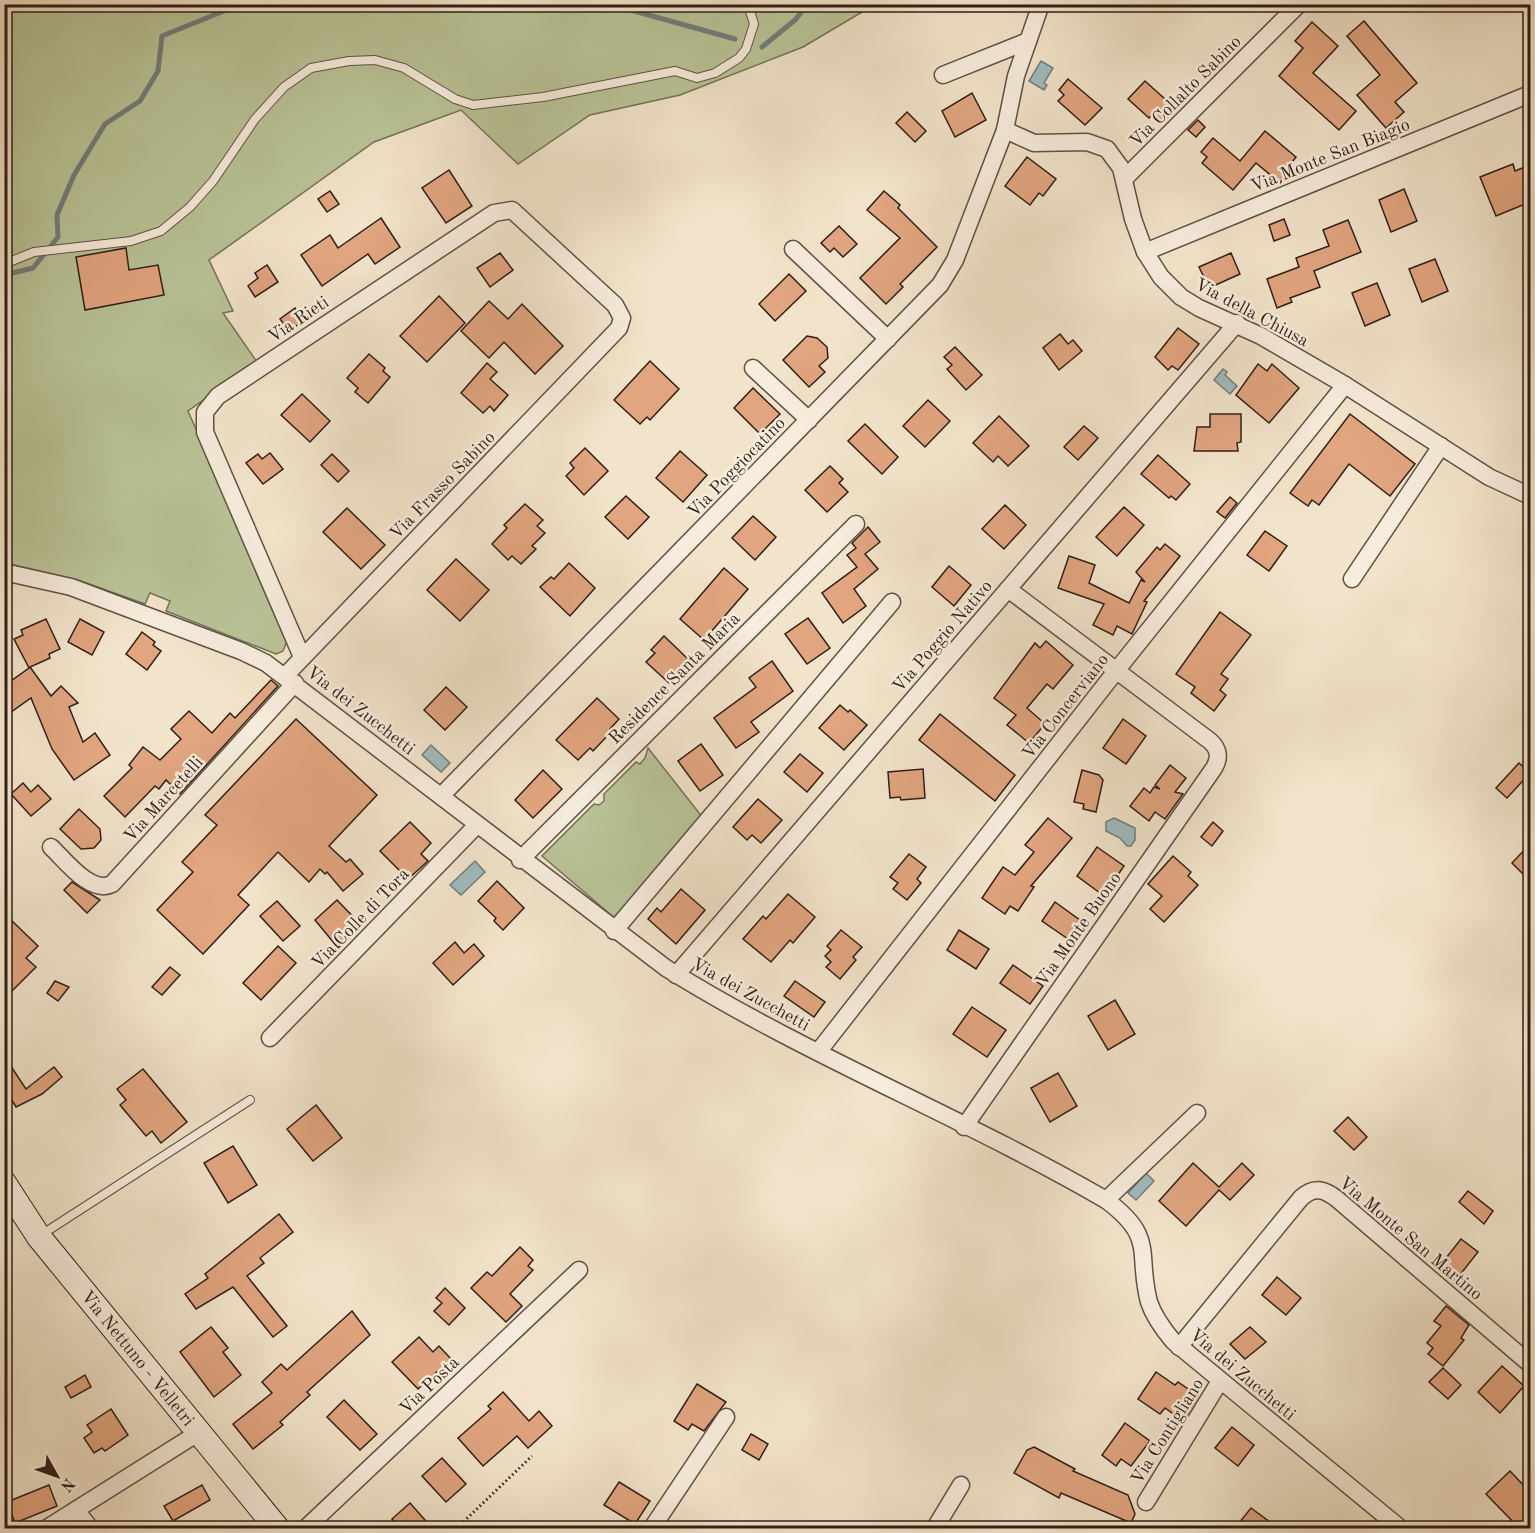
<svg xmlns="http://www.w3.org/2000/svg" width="1535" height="1533" font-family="'Old Standard TT',serif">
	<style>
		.green { fill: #b9c498; stroke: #747158; stroke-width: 1.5 }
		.water { fill: #9fbcc0; stroke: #737d7c; stroke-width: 1.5 }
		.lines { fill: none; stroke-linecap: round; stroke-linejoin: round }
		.stream { stroke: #737d7c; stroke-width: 5 }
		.building { fill: #e1a580; stroke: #301e17; stroke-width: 1.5 }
		.service-casing { stroke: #605044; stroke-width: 10 }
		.minor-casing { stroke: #605044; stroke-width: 19 }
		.secondary-casing { stroke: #301e17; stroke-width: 26 }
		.path { stroke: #301e17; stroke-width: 3; stroke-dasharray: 1.5 3; stroke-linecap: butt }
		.service { stroke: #f7eddd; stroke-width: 8 }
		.minor { stroke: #f7eddd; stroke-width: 16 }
		.secondary { stroke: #f7eddd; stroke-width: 24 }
		.labels { text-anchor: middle; stroke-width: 5; stroke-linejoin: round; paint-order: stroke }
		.street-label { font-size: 18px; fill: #301e17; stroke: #f7eddd }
	</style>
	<rect width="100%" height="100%" fill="#f2e4cb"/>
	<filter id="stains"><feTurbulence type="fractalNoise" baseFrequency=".00333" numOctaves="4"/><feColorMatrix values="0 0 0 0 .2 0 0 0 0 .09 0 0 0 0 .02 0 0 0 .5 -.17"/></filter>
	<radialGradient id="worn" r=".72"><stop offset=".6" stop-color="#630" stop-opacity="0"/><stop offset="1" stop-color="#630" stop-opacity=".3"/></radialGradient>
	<g class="green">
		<path d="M5,5H874L803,47L680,95L590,115L518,164L461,110L374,142L209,260L233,311L223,313L257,362L188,411L288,639L283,651L276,654L166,611L170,601L150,593L145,604L78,580L5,563Z"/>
		<path d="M648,748L703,818L617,920L542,856L594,804L599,805L604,801V794L636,762L640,764L645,758Z"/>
	</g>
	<g class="water">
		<path d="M1041,61L1053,68L1044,83L1047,85L1044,90L1029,81Z"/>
		<path d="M1223,369L1227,372L1225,375L1237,386L1230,394L1214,380Z"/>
		<path d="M431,745L450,763L441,772L422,755Z"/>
		<path d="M1114,818L1135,828V840L1131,846H1127L1120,838L1106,831V822Z"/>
		<path d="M475,861L485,872L461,895L450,885Z"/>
		<path d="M1146,1173L1154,1181L1136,1200L1128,1193Z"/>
	</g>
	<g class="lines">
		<g class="stream">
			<path d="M609,4L735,39"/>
			<path d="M762,47L795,20L808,4"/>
			<path d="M4,275L33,268L58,237L57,215L74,175L105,124L140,101L158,71L162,36L241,4"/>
		</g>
	</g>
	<g class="building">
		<path d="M1364,21L1417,83L1395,102L1404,112L1386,128L1357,95L1380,75L1347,36Z"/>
		<path d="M1312,22L1338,46L1313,73L1356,111L1339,130L1279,76L1303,48L1295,41Z"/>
		<path d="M1068,79L1102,108L1085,125L1058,101L1064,95L1059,90Z"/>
		<path d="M1145,81L1175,108L1161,124L1151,116L1149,118L1128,99Z"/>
		<path d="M972,93L986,120L955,137L942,111Z"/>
		<path d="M907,112L926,131L915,142L896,123Z"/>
		<path d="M1198,120L1205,127L1196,137L1188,130Z"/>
		<path d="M1265,131L1296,157L1289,166L1292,168L1280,183L1256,163L1233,190L1202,163L1207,157L1201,152L1213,138L1240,161Z"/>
		<path d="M1027,157L1056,179L1043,196L1039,193L1030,205L1005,186Z"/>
		<path d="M1513,164L1515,171L1530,165V202L1496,216L1480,177Z"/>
		<path d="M449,170L472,206L446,223L422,188Z"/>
		<path d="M1404,189L1417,221L1391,232L1379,200Z"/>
		<path d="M330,191L339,204L327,212L318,199Z"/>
		<path d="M884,191L900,205L898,208L937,247L900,284L903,287L886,304L860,278L900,238L867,210Z"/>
		<path d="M381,218L400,247L375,264L368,254L322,286L301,255L330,235L338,248Z"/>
		<path d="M1284,219L1290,235L1274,241L1269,225Z"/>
		<path d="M1348,220L1361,252L1314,271L1320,287L1290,298L1292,302L1277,308L1267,279L1299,267L1296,258L1329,246L1323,230Z"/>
		<path d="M839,226L857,244L843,257L834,248L830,252L821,243Z"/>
		<path d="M126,248L129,270L158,265L164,295L85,310L76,257Z"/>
		<path d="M500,253L513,270L490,287L477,268Z"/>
		<path d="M1231,253L1240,274L1209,288L1199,267Z"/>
		<path d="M1435,259L1448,291L1422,302L1409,269Z"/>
		<path d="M267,265L278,282L255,297L248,286L258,278L255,273Z"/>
		<path d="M789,274L806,291L775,321L759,304Z"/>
		<path d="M1377,283L1390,315L1365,326L1352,293Z"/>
		<path d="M439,296L465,323L427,362L400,336Z"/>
		<path d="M489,301L508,319L522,304L563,346L535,374L504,342L489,358L461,331Z"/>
		<path d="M295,308L303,321L289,331L280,319Z"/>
		<path d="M1178,328L1199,344L1178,370L1172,366L1168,370L1155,357Z"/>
		<path d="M1060,334L1068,344L1073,340L1082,351L1059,370L1043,348Z"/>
		<path d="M807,336L817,338L827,347L828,358L819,366L825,372L809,387L783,360Z"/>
		<path d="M955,347L982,375L966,390L947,369L952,365L944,357Z"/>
		<path d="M369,354L385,368L383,371L390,377L368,403L355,392L358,388L347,378Z"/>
		<path d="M650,361L679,389L650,420L647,417L640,424L614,400Z"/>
		<path d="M487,363L497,372L490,379L508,395L494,411L490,406L483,413L461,393Z"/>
		<path d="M1258,364L1267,371L1272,364L1299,388L1269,423L1236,395Z"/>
		<path d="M753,388L780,414L760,434L734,408Z"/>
		<path d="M302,394L330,421L310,442L281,415Z"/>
		<path d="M928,400L950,421L925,447L903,426Z"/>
		<path d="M1210,414H1241V442L1237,443L1238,451H1194L1197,427H1210Z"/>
		<path d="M1350,414L1415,464L1390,496L1349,464L1319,505L1312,500L1308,506L1290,493Z"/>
		<path d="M999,416L1029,446L1008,466L998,456L993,462L973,443Z"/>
		<path d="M865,424L898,457L882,474L848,441Z"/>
		<path d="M1084,426L1098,438L1078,460L1064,447Z"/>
		<path d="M585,448L608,471L584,495L566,476L574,468L570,463Z"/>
		<path d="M680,451L707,475L683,502L656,478Z"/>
		<path d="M270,453L283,469L263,484L246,463L258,454L262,459Z"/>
		<path d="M332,454L349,471L338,482L321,465Z"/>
		<path d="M1158,455L1190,484L1176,500L1171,496L1169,498L1141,474Z"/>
		<path d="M830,466L843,479L839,483L848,492L827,512L805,490Z"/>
		<path d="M626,496L649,517L628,539L605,517Z"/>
		<path d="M1230,497L1237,503L1225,518L1217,512Z"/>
		<path d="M525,504L543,520L537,526L545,533L532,546L536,549L521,564L512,556L508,560L492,544L507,528L504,525Z"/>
		<path d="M1005,505L1026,525L1004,549L982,529Z"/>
		<path d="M1124,507L1144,525L1117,556L1096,537Z"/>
		<path d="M347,508L385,545L361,569L323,532Z"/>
		<path d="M753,516L776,537L755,560L732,538Z"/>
		<path d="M868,527L880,542L865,554L878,569L854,589L866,606L843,623L822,593L857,567L847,555L856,548L852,543Z"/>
		<path d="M1265,531L1287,546L1269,571L1247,555Z"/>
		<path d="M1165,544L1180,556L1144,601L1147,602L1132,634L1117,626L1113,635L1093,625L1104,604L1058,588L1069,556L1095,565L1089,583L1129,603L1141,580L1145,582L1136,572L1157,547L1160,550Z"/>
		<path d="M456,559L489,590L460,621L427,590Z"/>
		<path d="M569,563L595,588L570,616L540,587L551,577L554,579Z"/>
		<path d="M949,566L971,585L954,606L932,587Z"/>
		<path d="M724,568L748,589L704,640L680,619Z"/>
		<path d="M1220,612L1251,635L1221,674L1228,679L1220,690L1226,695L1214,711L1191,693L1195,687L1176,674Z"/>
		<path d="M808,618L830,648L807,664L785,634Z"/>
		<path d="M46,619L60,649L49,654L50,658L30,667L51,696L61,686L78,703L69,707L83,742L95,733L110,755L74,780L52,749L31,698L4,717V686L29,668L14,639L23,635L21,630Z"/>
		<path d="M80,619L104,632L92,655L68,642Z"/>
		<path d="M142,632L155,642L153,645L161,651L147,670L126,654Z"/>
		<path d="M664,636L690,661L669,683L646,662L655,653L651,650Z"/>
		<path d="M1046,641L1073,665L1053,689L1047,684L1027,708L1045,724L1029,743L1007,725L1016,715L994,698L1035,643L1040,648Z"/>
		<path d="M772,661L793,691L751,722L759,732L736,748L714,718L756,687L749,678Z"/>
		<path d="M271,680L278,686L180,794L166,780L159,789L155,786L125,817L104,796L132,768L129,765L143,747L160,760L181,739L171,729L189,711L212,733L230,713L235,718Z"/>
		<path d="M446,687L467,707L445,730L424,710Z"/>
		<path d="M597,698L619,719L610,729L612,731L593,751L590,748L578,760L556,740Z"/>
		<path d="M840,705L848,712L850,710L867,725L844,750L819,728Z"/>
		<path d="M940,714L1015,775L995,801L919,740Z"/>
		<path d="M296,719L377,795L329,846L346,862L350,859L363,874L343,891L327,872L325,874L320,869L309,882L278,852L238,895L249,905L203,954L157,910L193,872L182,862L217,825L205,815Z"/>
		<path d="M1123,719L1146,736L1126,764L1103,748Z"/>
		<path d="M701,744L723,775L700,791L678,761Z"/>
		<path d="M800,754L823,773L807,792L784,772Z"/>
		<path d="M1519,763L1530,773L1507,798L1496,788Z"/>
		<path d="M1170,765L1186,778L1175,792L1183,794L1165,819L1155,812L1149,821L1130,806L1144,788L1150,793L1154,787L1160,789L1155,785Z"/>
		<path d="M923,769L925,798L901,800L900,797L890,798L888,772Z"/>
		<path d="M543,770L562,789L533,818L515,800Z"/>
		<path d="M1082,770L1099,775L1103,780L1096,812L1083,809L1084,804L1074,802Z"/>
		<path d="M23,783L31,792L38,785L51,799L31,816L11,794Z"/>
		<path d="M758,799L782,820L761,843L752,835L747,840L733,827Z"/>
		<path d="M79,809L100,829L101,840L94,848L81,849L60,829Z"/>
		<path d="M1048,818L1072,838L1031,886L1034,887L1018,911L1010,906L1005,914L982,898L1003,867L1015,875L1034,852L1025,845Z"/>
		<path d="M410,822L431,843L421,854L428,861L408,879L380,851Z"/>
		<path d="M1213,822L1223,831L1212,846L1201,837Z"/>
		<path d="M1530,844V881L1512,863Z"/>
		<path d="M1097,847L1124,866L1107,891L1100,893L1077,876Z"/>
		<path d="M909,854L926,867L917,879L921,883L907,900L893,889L898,883L890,877Z"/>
		<path d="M1173,856L1191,872L1188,876L1198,885L1164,922L1150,909L1162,896L1148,884Z"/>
		<path d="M497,881L524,908L503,930L494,921L496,918L478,901Z"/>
		<path d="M72,882L100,900L87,913L64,890Z"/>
		<path d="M681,889L705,910L676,944L648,919L657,908L661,912Z"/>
		<path d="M788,894L815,917L793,943L790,940L771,962L743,939L763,916L766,919Z"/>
		<path d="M337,900L362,926L338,948L315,920Z"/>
		<path d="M277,901L300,926L283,941L260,916Z"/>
		<path d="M1055,902L1084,923L1071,941L1042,921Z"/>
		<path d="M11,920L38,946L26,958L36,967L12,991L4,983V926Z"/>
		<path d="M841,930L862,947L853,957L856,960L840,979L826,967L831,962L825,956L831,950L827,946Z"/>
		<path d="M959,930L989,949L976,969L947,950Z"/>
		<path d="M455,942L464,953L474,944L484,956L453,985L433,963Z"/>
		<path d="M278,946L296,963L261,1000L243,983Z"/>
		<path d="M1013,965L1043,986L1030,1004L1000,983Z"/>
		<path d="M170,967L180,975L162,995L152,987Z"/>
		<path d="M55,981L69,987L58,1001L47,993Z"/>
		<path d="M795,981L825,1002L814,1017L784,996Z"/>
		<path d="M1115,1000L1135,1034L1108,1050L1088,1016Z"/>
		<path d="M972,1007L1006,1030L987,1057L953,1034Z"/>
		<path d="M4,1056L26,1089L54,1067L62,1077L42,1094L16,1107L4,1087Z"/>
		<path d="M143,1069L187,1122L161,1143L152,1131L146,1136L120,1105L126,1100L117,1089Z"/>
		<path d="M1058,1073L1077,1106L1050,1122L1031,1088Z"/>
		<path d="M316,1105L342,1138L313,1161L287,1129Z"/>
		<path d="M1348,1117L1367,1137L1354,1150L1334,1131Z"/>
		<path d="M233,1146L257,1185L228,1203L204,1163Z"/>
		<path d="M1193,1163L1219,1187L1242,1163L1254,1175L1230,1200L1219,1190L1186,1226L1159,1201Z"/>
		<path d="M1468,1191L1493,1211L1484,1224L1459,1202Z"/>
		<path d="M279,1214L293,1232L260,1258L264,1263L247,1276L287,1326L273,1337L233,1287L196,1309L185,1294L208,1278L205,1274Z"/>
		<path d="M1461,1239L1478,1252L1455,1281L1438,1268Z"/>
		<path d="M520,1247L533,1260L528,1266L533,1270L510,1294L522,1306L506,1322L471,1288L487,1272L492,1276Z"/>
		<path d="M1277,1277L1301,1298L1286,1315L1262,1295Z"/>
		<path d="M445,1288L465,1308L449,1325L434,1311L442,1303L436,1298Z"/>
		<path d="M1446,1306L1469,1325L1461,1338L1464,1340L1443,1366L1428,1354L1433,1348L1427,1343L1441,1326L1434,1321Z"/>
		<path d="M352,1311L370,1335L307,1392L310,1395L280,1422L283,1425L253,1449L233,1424L272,1393L262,1382L281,1364L287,1370Z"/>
		<path d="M211,1327L228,1348L223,1352L241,1375L214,1397L180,1352Z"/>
		<path d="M1250,1327L1266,1342L1245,1359L1230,1344Z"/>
		<path d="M419,1337L433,1352L439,1346L451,1359L418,1389L392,1362Z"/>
		<path d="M1502,1366L1524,1386L1500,1413L1478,1392Z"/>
		<path d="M1443,1368L1461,1385L1448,1399L1429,1382Z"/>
		<path d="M1156,1372L1175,1385L1178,1382L1198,1396L1183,1421L1165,1408L1160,1414L1138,1399Z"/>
		<path d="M85,1375L91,1387L71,1398L65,1387Z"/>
		<path d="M697,1384L726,1402L704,1431L692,1424L688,1430L674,1421Z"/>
		<path d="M503,1392L529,1421L539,1411L552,1426L528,1448L517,1436L483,1466L458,1438L491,1409L488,1406Z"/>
		<path d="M344,1400L377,1434L360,1450L327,1417Z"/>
		<path d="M111,1409L128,1435L105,1451L102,1448L94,1453L84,1438L92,1432L87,1425Z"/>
		<path d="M1125,1423L1150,1441L1131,1466L1121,1459L1116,1466L1102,1455Z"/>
		<path d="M1232,1427L1254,1445L1238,1466L1215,1448Z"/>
		<path d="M751,1434L768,1444L759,1460L742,1450Z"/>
		<path d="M1034,1447L1075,1469L1073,1471L1128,1495L1135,1514L1131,1523L1061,1493L1059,1498L1014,1473L1027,1450Z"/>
		<path d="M442,1458L466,1484L446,1502L422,1476Z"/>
		<path d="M1510,1471L1530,1492V1517L1519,1528L1486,1494Z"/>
		<path d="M619,1482L650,1501L635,1524L604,1505Z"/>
		<path d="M49,1485L57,1506L15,1523L7,1502Z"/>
		<path d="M202,1485L210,1500L173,1521L164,1506Z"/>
		<path d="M410,1503L432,1528H400L392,1519Z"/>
		<path d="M1251,1508L1278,1528H1235Z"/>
	</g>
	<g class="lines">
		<defs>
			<g id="service">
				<path d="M4,264L34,252L131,241L161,231L190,207L213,181L255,119L284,87L311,68L349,61L375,60L404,68L455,99L473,105L543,97L675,71L697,78L715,73L739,58L746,49L754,24L749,8L744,4"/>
				<path d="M41,1235L250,1100"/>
			</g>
			<g id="minor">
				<path d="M1041,4L1016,76L1005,130L1034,143L1087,142L1107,149L1121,168L1133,219L1145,252L1161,277L1181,297L1199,308L1261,336L1345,385L1489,477L1530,496"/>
				<path d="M943,75L1028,41"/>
				<path d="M1124,179L1299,4"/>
				<path d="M793,249L888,339"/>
				<path d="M1145,252L1530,94"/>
				<path d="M753,368L809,420"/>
				<path d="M4,572L71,587L241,651L266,663L666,968C807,1056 963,1117 1106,1200C1157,1238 1136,1252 1149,1302C1154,1317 1163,1329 1173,1341L1400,1528"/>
				<path d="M1352,579L1441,446"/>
				<path d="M285,676L619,328L622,318L615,305L512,210L494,213L218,396L205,412V432L302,657"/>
				<path d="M441,796L940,285L955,260L1005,130"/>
				<path d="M51,847C65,860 91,895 112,884L295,683"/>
				<path d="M520,860L856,524"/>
				<path d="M614,931L892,602"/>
				<path d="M676,975L1237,323"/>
				<path d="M270,1038L477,825"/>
				<path d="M818,1052L1116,671L1345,385"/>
				<path d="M964,1127L1214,768C1220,758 1219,749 1210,741L1008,589"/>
				<path d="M1106,1200L1197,1113"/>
				<path d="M1179,1347L1301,1198C1314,1186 1324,1189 1337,1199L1530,1364"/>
				<path d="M1146,1502L1220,1381"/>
				<path d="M76,1510L90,1528"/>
				<path d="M47,1528L198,1433"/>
				<path d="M306,1528L579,1270"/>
				<path d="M652,1528L726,1417"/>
				<path d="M935,1528L961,1485"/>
			</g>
			<path id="secondary" d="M4,1183L39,1237L277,1528"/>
		</defs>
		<use href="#service" class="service-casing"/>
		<use href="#minor" class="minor-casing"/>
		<use href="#secondary" class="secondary-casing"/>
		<path class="path" d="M457,1528L532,1456"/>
		<use href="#service" class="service"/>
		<use href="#minor" class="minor"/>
		<use href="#secondary" class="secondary"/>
	</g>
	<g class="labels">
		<g class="street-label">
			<text transform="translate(1185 91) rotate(-45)" y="6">Via Collalto Sabino</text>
			<text transform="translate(1330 155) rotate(-22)" y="6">Via Monte San Biagio</text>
			<text transform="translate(1252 312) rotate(28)" y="6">Via della Chiusa</text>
			<text transform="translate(298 319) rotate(-34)" y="6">Via Rieti</text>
			<text transform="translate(736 467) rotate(-46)" y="6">Via Poggiocatino</text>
			<text transform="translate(442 485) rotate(-46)" y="6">Via Frasso Sabino</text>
			<text transform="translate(942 636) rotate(-49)" y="6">Via Poggio Nativo</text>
			<text transform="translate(674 678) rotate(-45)" y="6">Residence Santa Maria</text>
			<text transform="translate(1065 706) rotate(-52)" y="6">Via Concerviano</text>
			<text transform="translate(361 710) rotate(38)" y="6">Via dei Zucchetti</text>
			<text transform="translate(163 799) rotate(-48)" y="6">Via Marcetelli</text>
			<text transform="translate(360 918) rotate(-46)" y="6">Via Colle di Tora</text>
			<text transform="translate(1078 929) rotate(-55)" y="6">Via Monte Buono</text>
			<text transform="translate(751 994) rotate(29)" y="6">Via dei Zucchetti</text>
			<text transform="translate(1411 1238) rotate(40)" y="6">Via Monte San Martino</text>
			<text transform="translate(138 1358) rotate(51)" y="6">Via Nettuno - Velletri</text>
			<text transform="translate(1243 1374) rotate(40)" y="6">Via dei Zucchetti</text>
			<text transform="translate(429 1385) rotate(-44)" y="6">Via Posta</text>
			<text transform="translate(1167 1431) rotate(-58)" y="6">Via Contigliano</text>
		</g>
	</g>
	<rect width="1535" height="1533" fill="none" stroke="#f2e4cb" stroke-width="24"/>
	<rect x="6" y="6" width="1523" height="1521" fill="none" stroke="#301e17" stroke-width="3"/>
	<rect x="12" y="12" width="1511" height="1509" fill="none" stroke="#301e17" stroke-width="1.5"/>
	<g transform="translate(57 1476) rotate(130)" stroke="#f7eddd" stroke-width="4.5" paint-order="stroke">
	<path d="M0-4.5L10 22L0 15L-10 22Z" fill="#301e17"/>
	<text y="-9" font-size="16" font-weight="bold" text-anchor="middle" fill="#301e17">N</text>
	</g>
	<rect width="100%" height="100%" filter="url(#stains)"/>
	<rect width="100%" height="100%" fill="url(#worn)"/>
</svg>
